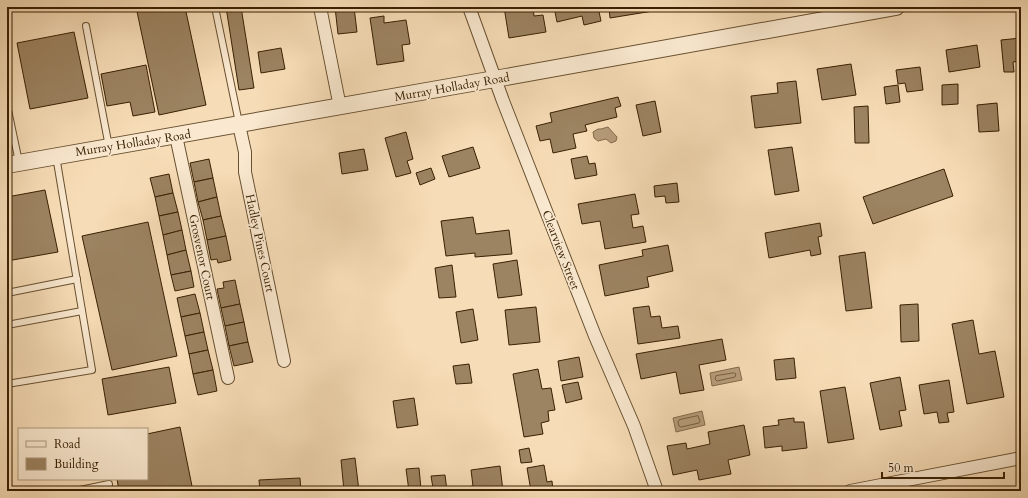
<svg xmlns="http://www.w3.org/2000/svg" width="1028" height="498" font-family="Cardo,serif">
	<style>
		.water { fill: #b69d7a; stroke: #846b4a }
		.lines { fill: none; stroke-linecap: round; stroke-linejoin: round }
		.shore { stroke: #785f3e; stroke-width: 1 }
		.building { fill: #9c8361; stroke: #392103 }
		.service-casing { stroke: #685030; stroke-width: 8 }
		.minor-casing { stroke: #685030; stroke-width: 14 }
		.tertiary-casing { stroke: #685030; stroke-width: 18 }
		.service { stroke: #fae9d0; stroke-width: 6 }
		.minor { stroke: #fae9d0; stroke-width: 12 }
		.tertiary { stroke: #fae9d0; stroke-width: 16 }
		.labels { text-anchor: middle; stroke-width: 3.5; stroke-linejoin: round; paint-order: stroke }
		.street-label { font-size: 12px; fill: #392103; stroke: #fae9d0 }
	</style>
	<rect width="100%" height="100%" fill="#f7ddb7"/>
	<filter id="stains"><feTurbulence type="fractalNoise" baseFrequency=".005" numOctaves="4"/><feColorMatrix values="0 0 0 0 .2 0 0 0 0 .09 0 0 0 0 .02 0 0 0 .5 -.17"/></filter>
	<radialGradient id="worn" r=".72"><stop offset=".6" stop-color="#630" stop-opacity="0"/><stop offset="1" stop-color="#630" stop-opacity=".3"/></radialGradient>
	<g class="water">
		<path d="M608,127L617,137L616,141L611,143L606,139L598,141L594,138L593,132L598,129H601Z"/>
		<path d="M739,367L742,380L712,386L710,373Z"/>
		<path d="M702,411L705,425L676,432L673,418Z"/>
	</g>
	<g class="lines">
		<g class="shore">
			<path d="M734,373L736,374L735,377L717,381L715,379L716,376Z"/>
			<path d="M698,416L700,421L699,423L681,427L679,426L678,422L679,420Z"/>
		</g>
	</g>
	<g class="building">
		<path d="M136,7H185L206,105L159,115Z"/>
		<path d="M226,7H241L254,88L239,90Z"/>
		<path d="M335,7H354L357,32L338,34Z"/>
		<path d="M504,7H533L534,16L543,15L546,32L509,38Z"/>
		<path d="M554,7H598L601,21L584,25L582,16L557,22Z"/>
		<path d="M609,7H653V11L610,18Z"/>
		<path d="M384,16V23L406,20L410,44L402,45L404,61L377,65L370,18Z"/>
		<path d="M74,32L88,98L30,109L17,43Z"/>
		<path d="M1021,38V61L1013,62L1014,72H1004L1001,40Z"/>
		<path d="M977,45L980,67L949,72L946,50Z"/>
		<path d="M281,48L285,69L261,73L258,52Z"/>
		<path d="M851,64L856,95L822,100L817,69Z"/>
		<path d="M146,65L155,112L133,116L130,102L107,106L101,74Z"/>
		<path d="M920,67L923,90L907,92L905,83L898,84L896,70Z"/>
		<path d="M796,81L801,123L755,128L751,96L778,93L777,83Z"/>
		<path d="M958,84V104L942,105V85Z"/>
		<path d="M898,85L900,102L886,104L884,87Z"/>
		<path d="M618,97L621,106L615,108L617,117L585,125L587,131L573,134L576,148L553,153L550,139L540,141L536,126L552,122L550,113Z"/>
		<path d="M655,101L661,132L643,136L636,105Z"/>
		<path d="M997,103L999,131L979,132L977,105Z"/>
		<path d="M868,106L869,143H855L854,107Z"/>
		<path d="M406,132L413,159L407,161L411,173L396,177L385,138Z"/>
		<path d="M473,147L480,168L449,177L442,156Z"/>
		<path d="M792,147L799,191L775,195L768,150Z"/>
		<path d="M364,149L368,170L342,174L339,153Z"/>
		<path d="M587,156L589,164L595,163L597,175L575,179L571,159Z"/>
		<path d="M209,159L213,178L194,182L190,163Z"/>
		<path d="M431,168L435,179L420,185L416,173Z"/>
		<path d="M944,169L953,196L873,224L863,197Z"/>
		<path d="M169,174L173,193L155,197L150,178Z"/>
		<path d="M213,178L217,197L198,202L194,182Z"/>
		<path d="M677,183L679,202L666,203L665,196L655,197L654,186Z"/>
		<path d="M45,190L58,252L7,261V197Z"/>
		<path d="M173,193L178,212L159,216L155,197Z"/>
		<path d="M635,194L639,214L631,215L633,228L643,226L646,242L605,249L600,221L582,224L578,204Z"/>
		<path d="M217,197L221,216L203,220L198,202Z"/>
		<path d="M178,212L182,230L163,235L159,216Z"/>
		<path d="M221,216L226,236L207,240L203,220Z"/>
		<path d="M473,217L476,234L509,230L512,254L475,257V253L446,256L441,221Z"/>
		<path d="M148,222L177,356L112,370L82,236Z"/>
		<path d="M820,223L822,236L818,237L821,254L811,256L810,250L769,258L765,233Z"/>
		<path d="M182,230L186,250L167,255L163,235Z"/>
		<path d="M226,236L231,260L218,263L217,259L211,260L207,240Z"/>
		<path d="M668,245L673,271L647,277L649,287L605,296L599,265L643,256L642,250Z"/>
		<path d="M186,250L191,271L171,275L167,255Z"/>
		<path d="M865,252L872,308L846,311L839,256Z"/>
		<path d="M517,260L522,295L498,298L493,264Z"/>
		<path d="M452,265L456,297L439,298L435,268Z"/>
		<path d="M191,271L194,287L175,291L171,275Z"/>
		<path d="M235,280L240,304L221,308L217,289L224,288L223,282Z"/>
		<path d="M195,294L200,313L181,317L177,298Z"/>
		<path d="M240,304L244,322L225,326L221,308Z"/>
		<path d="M918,304L919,341L901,342L900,305Z"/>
		<path d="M649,306L651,317L660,316L662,328L678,326L680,338L638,344L633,308Z"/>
		<path d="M536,307L540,342L509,345L505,310Z"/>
		<path d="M473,309L478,340L461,343L456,312Z"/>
		<path d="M200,313L204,332L185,336L181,317Z"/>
		<path d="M973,320L979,354L995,351L1004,397L967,404L952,324Z"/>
		<path d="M244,322L248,342L229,346L225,326Z"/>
		<path d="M204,332L208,350L189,354L185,336Z"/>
		<path d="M722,339L726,360L699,365L704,390L680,394L676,372L641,379L636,354Z"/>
		<path d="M248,342L253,362L234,366L229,346Z"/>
		<path d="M208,350L213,370L193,374L189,354Z"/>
		<path d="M579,357L583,377L561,381L558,361Z"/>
		<path d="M794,358L796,378L776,380L774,360Z"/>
		<path d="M469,364L472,383L456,384L453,366Z"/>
		<path d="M169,367L176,403L108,415L102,379Z"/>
		<path d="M538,369L542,389L551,388L555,410L548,411L549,421L541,423L543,434L524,437L513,374Z"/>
		<path d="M213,370L217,391L198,395L193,374Z"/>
		<path d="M900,377L906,410L899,411L902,426L880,430L870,383Z"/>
		<path d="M949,380L954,412L947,413L949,422L939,423L937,412L924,414L919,385Z"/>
		<path d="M578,382L582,399L566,403L562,385Z"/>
		<path d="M845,387L854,439L828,443L820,391Z"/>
		<path d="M414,398L418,425L397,428L393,401Z"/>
		<path d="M794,418V422H804L807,448L782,451V446L765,448L763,427L779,425L778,420Z"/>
		<path d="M744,425L750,455L728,460L731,474L699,480L697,470L673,475L667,446L686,443L687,449L710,444L708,432Z"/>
		<path d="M180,427L193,491H119L117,479H147V434Z"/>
		<path d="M529,448L532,462L521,463L519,450Z"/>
		<path d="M355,458L359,491H344L341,460Z"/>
		<path d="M544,465L547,482L552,481L553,491L567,489V491H531L527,468Z"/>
		<path d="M500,466L503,491H466V487L473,486L471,470Z"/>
		<path d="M419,468L421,489L433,488L431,476L445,475L447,491H409L406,469Z"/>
		<path d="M300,478L301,491H260L259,480Z"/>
	</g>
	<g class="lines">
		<defs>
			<g id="service">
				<path d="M215,7L239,123"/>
				<path d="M86,26L109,147"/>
				<path d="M7,105L19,162"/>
				<path d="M7,293L77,279"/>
				<path d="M7,325L82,311"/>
				<path d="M7,384L92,370L56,156"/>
				<path d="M75,491L109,484"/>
			</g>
			<g id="minor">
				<path d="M320,7L340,107"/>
				<path d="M469,7L503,101L595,336L634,426L657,491"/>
				<path d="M239,125L245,152V172L284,361"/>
				<path d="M176,136L228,378"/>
				<path d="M850,491L1021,458"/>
			</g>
			<path id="tertiary" d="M7,165L506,77L896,7"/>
		</defs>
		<use href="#service" class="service-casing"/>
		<use href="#minor" class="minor-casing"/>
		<use href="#tertiary" class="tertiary-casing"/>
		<use href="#service" class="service"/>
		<use href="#minor" class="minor"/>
		<use href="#tertiary" class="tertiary"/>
	</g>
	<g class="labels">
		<g class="street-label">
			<text transform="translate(452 87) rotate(-10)" y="4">Murray Holladay Road</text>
			<text transform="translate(133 143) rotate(-9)" y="4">Murray Holladay Road</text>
			<text transform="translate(260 243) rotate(78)" y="4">Hadley Pines Court</text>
			<text transform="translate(561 250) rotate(69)" y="4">Clearview Street</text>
			<text transform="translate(202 257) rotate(78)" y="4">Grosvenor Court</text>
		</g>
	</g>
	<rect width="1028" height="498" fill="none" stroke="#f7ddb7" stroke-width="24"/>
	<rect x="8" y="8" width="1012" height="482" fill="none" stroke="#392103" stroke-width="2"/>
	<rect x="12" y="12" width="1004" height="474" fill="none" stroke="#392103"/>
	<rect x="18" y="428" width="130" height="52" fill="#fae9d0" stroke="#ad997e"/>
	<rect x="26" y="441" width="20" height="6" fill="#fae9d0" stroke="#ad997e"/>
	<text x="54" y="448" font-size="12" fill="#392103">Road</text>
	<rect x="26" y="458" width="20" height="12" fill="#9c8361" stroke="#ad997e"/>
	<text x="54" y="468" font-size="12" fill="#392103">Building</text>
	<path d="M882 472v6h122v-6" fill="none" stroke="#392103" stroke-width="2"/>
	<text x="888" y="472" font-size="12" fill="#392103" stroke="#fae9d0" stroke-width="3" paint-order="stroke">50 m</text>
	<rect width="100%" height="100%" filter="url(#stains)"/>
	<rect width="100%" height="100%" fill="url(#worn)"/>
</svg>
